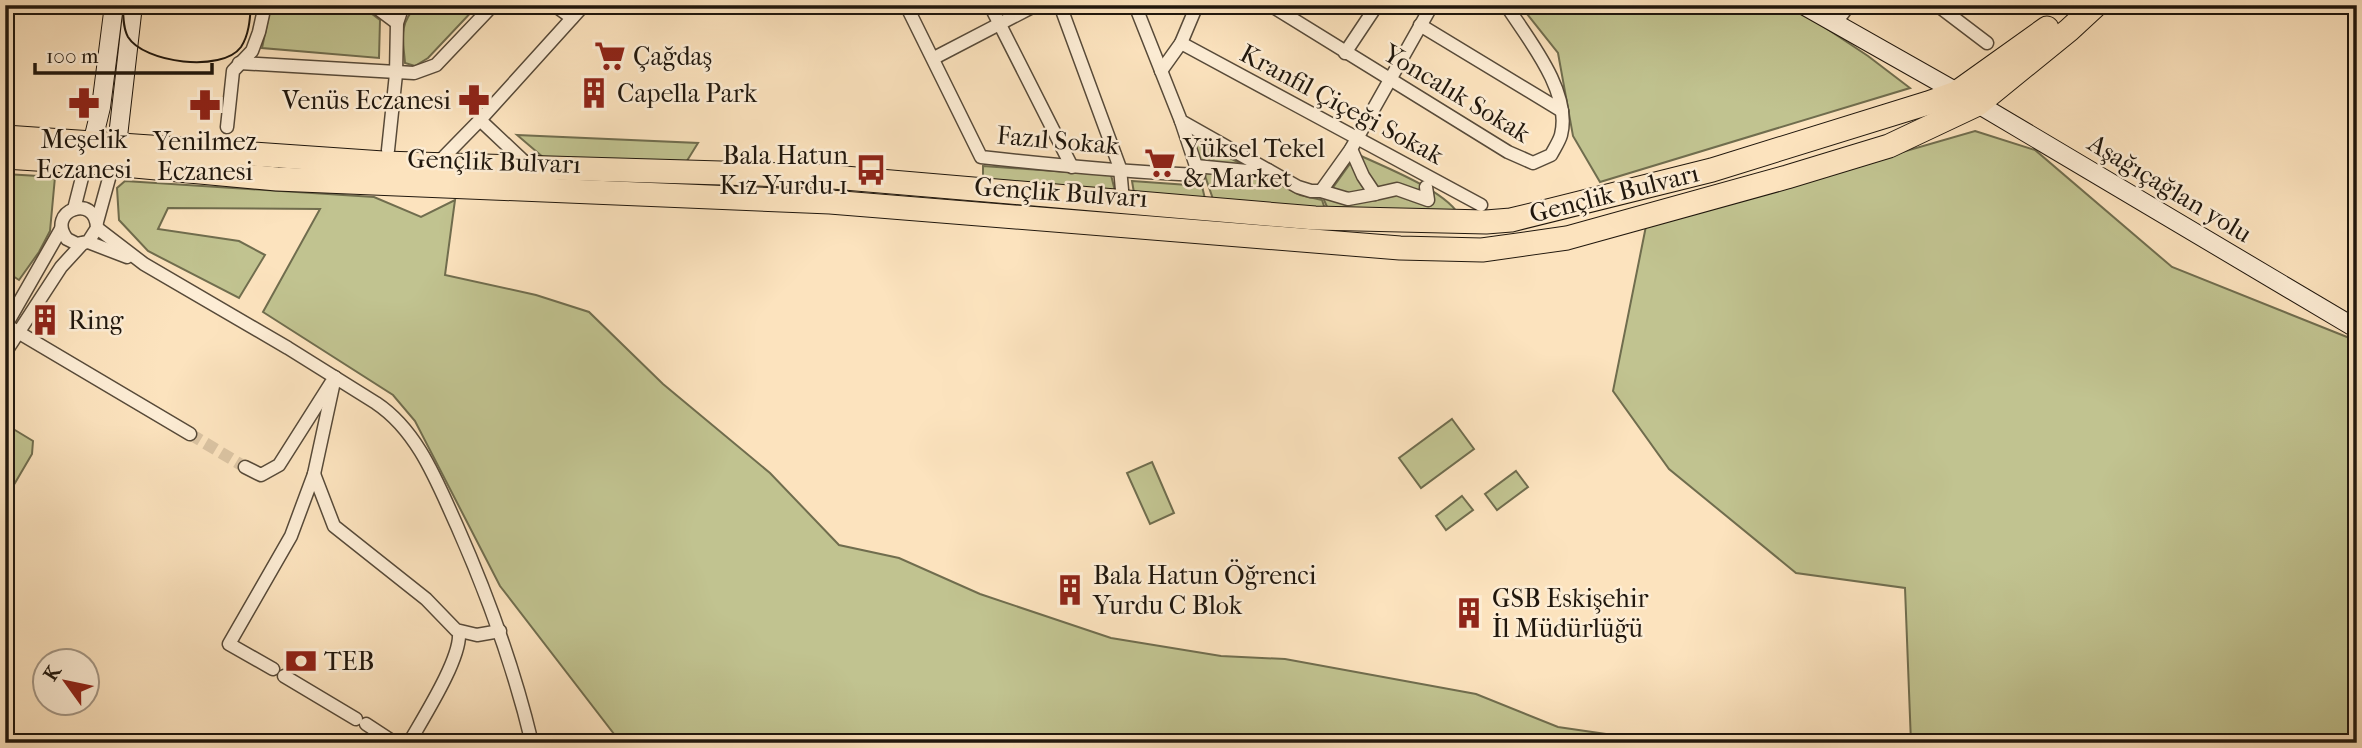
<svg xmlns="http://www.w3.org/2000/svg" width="2362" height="748" font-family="'IM FELL French Canon',serif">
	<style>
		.green { fill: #c1c390; stroke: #706d4e; stroke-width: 2 }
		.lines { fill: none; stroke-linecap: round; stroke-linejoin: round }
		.street-tunnel { stroke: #dbc4a3; stroke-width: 12; stroke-dasharray: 12 6; stroke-linecap: butt }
		.street-casing { stroke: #574a39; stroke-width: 15 }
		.secondary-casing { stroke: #20170d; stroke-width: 20 }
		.highway-casing { stroke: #20170d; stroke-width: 25 }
		.street { stroke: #fdedd5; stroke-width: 12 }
		.secondary { stroke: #fdedd5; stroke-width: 18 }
		.highway { stroke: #fce3be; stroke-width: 23 }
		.tram { stroke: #20170d; stroke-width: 2 }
		.labels { text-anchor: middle; stroke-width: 5; stroke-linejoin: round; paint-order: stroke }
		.poi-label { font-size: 26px; fill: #20170d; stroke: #fdedd5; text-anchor: start }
		.street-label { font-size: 26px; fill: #20170d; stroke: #fdedd5 }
	</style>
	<rect width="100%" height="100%" fill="#fce3be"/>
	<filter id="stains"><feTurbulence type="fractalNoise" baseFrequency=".00286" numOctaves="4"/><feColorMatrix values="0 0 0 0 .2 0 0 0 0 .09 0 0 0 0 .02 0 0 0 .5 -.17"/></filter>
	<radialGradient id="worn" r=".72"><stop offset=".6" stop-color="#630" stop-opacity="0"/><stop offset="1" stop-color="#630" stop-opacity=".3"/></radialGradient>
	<g class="green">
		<path d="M271,5H360L380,20L379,58L262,48Z"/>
		<path d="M417,5H478L428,58L415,66L405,63C403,38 398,25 417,5Z"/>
		<path d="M1520,5H1791L1868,56L1910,88L1600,182L1573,136L1558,53Z"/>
		<path d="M1975,131L2035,150L2172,267L2357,341V743H1911L1905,588L1796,573L1669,469L1613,391L1646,226Z"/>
		<path d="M517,135L698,143L685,164L544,158Z"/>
		<path d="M1192,138L1300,195L1322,200L1325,209L1213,199Z"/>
		<path d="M1357,154C1384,167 1448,191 1460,217L1328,209L1324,200Z"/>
		<path d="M983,166L1111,175L1115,191L983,181Z"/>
		<path d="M5,174L55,177L50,231L39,252L19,280L5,271Z"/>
		<path d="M125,181L374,197L421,217L455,200L445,275L536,295L589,312L663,384L770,473L839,545L899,558L980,594L1111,638L1221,656L1285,659L1476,694L1558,727L1668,743H621L500,586L415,421L393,395L263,312L320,209L168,208L158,229L239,241L265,255L239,298L148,251L119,220L117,188Z"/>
		<path d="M1132,181L1202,186L1205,199L1134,193Z"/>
		<path d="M1452,419L1474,449L1421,488L1399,458Z"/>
		<path d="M5,424L33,441L32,454L5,500Z"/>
		<path d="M1152,462L1174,513L1150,524L1127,473Z"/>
		<path d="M1516,471L1528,487L1497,510L1485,494Z"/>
		<path d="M1462,496L1473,510L1446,530L1436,516Z"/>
	</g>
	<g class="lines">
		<path class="street-tunnel" d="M190,434L245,467"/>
		<defs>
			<g id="street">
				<path d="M373,5L397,23"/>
				<path d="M554,5L572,18"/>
				<path d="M906,5L981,157C1053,165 1126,172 1199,175L1181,121"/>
				<path d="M990,5L1072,167"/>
				<path d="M1060,5L1120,168L1123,201"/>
				<path d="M1135,5L1181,121L1298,187L1311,191H1321L1351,149L1432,5"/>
				<path d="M1270,5L1508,152L1533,163L1551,155C1554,149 1559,142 1561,135C1572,92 1528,39 1506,5"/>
				<path d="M1937,5L1987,43"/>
				<path d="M1835,24L1849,5"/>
				<path d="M1420,25L1562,111"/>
				<path d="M1181,43L1481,205"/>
				<path d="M1345,53L1377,5"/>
				<path d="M934,58L1036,5"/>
				<path d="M239,63L414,73L436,65L493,5"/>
				<path d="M1161,71L1181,43L1197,5"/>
				<path d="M480,120L530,167"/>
				<path d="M227,127L233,71L252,51L259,32L265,5"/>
				<path d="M388,150L396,74L397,23L401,11L407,5"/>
				<path d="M437,164L480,120L584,5"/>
				<path d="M1196,166L1247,171L1268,170"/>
				<path d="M1321,191L1348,199L1375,194L1363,176L1351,149"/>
				<path d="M1375,194L1397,189L1428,200L1426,187"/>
				<path d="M74,209L86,162"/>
				<path d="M97,222L113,164"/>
				<path d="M97,228L144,264L288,348L376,403C418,431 437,482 457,526C488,596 514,668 532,743"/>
				<path d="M88,242L97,228C96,192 45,211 67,239L77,244L88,242L127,257"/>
				<path d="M6,325L190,434"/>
				<path d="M5,327L61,229"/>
				<path d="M5,353L61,267L83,243"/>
				<path d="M245,467L261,475L279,465L331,383"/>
				<path d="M314,474L334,526L426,599L456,630L477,635L500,631"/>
				<path d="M273,669L229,644L291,536L314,474L335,377"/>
				<path d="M284,676L356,719"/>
				<path d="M366,724L395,743"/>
				<path d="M409,743C423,718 461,659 459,633"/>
			</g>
			<g id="secondary">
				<path d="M1803,5L1978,104L2357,329"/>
				<path d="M92,144L101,107L114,5"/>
				<path d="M117,145L133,5"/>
			</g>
			<g id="highway">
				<path d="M5,137L383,163L821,176L1315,218L1486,222L1511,220L1712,170L1928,103L1956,93L2047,28"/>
				<path d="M5,157L113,164L277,179L830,202L1400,248L1482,250L1567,238L1787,177L1889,146L1978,104L2069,30L2096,5"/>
			</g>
		</defs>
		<use href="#street" class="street-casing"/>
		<use href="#secondary" class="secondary-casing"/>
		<use href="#highway" class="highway-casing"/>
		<use href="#street" class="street"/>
		<use href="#secondary" class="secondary"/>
		<use href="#highway" class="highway"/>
		<path class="tram" d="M123,5C123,15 123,28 128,37C144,63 222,73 241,47C249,35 250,19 251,5"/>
	</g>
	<defs>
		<symbol id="supermarket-bare" viewBox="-9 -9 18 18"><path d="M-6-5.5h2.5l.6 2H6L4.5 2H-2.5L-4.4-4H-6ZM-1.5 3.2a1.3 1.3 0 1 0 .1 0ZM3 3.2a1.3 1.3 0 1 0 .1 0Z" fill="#8f2418" stroke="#fdedd5" stroke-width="2.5" paint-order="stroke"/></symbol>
		<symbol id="building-bare" viewBox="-9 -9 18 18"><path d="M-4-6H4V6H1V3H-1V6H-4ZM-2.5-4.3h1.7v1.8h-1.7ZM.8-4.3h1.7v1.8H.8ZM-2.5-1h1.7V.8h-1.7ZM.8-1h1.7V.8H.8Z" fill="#8f2418" stroke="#fdedd5" stroke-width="2.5" paint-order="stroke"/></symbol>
		<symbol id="pharmacy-bare" viewBox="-9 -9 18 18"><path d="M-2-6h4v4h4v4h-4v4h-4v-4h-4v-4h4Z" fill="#8f2418" stroke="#fdedd5" stroke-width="2.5" paint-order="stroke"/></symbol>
		<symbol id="bus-bare" viewBox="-9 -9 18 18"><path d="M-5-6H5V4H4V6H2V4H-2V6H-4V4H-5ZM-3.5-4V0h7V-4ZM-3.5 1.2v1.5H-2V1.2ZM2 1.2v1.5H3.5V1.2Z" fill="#8f2418" stroke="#fdedd5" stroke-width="2.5" paint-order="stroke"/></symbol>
		<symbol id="bank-bare" viewBox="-9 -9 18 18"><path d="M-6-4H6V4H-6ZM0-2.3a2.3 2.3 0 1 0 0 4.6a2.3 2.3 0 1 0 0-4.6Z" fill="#8f2418" stroke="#fdedd5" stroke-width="2.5" paint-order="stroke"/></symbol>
	</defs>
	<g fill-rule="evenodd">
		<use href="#supermarket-bare" x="588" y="34" width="44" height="44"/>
		<use href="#building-bare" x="572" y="71" width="44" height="44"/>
		<use href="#pharmacy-bare" x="452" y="78" width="44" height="44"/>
		<use href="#pharmacy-bare" x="62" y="81" width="44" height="44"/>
		<use href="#pharmacy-bare" x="183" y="83" width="44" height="44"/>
		<use href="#supermarket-bare" x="1138" y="141" width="44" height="44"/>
		<use href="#bus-bare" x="849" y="148" width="44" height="44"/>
		<use href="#building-bare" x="23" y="298" width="44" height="44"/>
		<use href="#building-bare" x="1048" y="568" width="44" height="44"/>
		<use href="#building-bare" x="1447" y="591" width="44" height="44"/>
		<use href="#bank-bare" x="279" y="639" width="44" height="44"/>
	</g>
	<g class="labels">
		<g class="poi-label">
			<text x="633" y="65">Çağdaş</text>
			<text x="617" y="102">Capella Park</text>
			<text x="451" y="109" text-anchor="end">Venüs Eczanesi</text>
			<text x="84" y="148" text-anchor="middle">Meşelik<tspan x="84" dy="30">Eczanesi</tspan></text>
			<text x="205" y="150" text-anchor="middle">Yenilmez<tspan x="205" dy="30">Eczanesi</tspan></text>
			<text x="1183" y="157">Yüksel Tekel<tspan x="1183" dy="30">&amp; Market</tspan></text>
			<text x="848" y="164" text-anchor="end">Bala Hatun<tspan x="848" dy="30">Kız Yurdu 1</tspan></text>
			<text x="68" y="329">Ring</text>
			<text x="1093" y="584">Bala Hatun Öğrenci<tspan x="1093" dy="30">Yurdu C Blok</tspan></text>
			<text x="1492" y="607">GSB Eskişehir<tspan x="1492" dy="30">İl Müdürlüğü</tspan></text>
			<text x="324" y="670">TEB</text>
		</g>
		<g class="street-label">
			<text transform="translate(1457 93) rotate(31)" y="9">Yoncalık Sokak</text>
			<text transform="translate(1342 104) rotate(28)" y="9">Kranfil Çiçeği Sokak</text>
			<text transform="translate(1058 140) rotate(5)" y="9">Fazıl Sokak</text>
			<text transform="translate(494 161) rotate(2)" y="9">Gençlik Bulvarı</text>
			<text transform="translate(2170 188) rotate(31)" y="9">Aşağıçağlan yolu</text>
			<text transform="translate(1061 192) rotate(4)" y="9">Gençlik Bulvarı</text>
			<text transform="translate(1614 193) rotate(-14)" y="9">Gençlik Bulvarı</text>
		</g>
	</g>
	<rect width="2362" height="748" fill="none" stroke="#fce3be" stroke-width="28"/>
	<rect x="7" y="7" width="2348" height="734" fill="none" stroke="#20170d" stroke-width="3.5"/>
	<rect x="14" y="14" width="2334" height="720" fill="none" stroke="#20170d" stroke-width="2"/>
	<g transform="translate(66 682) rotate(303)"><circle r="33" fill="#fdedd5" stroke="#a59785" stroke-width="2"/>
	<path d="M0-5L12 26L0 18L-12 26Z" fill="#8f2418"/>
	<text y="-10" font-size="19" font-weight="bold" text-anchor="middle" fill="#20170d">K</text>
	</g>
	<path d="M35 63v10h177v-10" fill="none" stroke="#20170d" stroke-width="3.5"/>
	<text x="46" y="63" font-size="21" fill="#20170d" stroke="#fdedd5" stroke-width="5" paint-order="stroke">100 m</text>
	<rect width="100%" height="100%" filter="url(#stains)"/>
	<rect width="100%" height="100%" fill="url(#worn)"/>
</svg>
